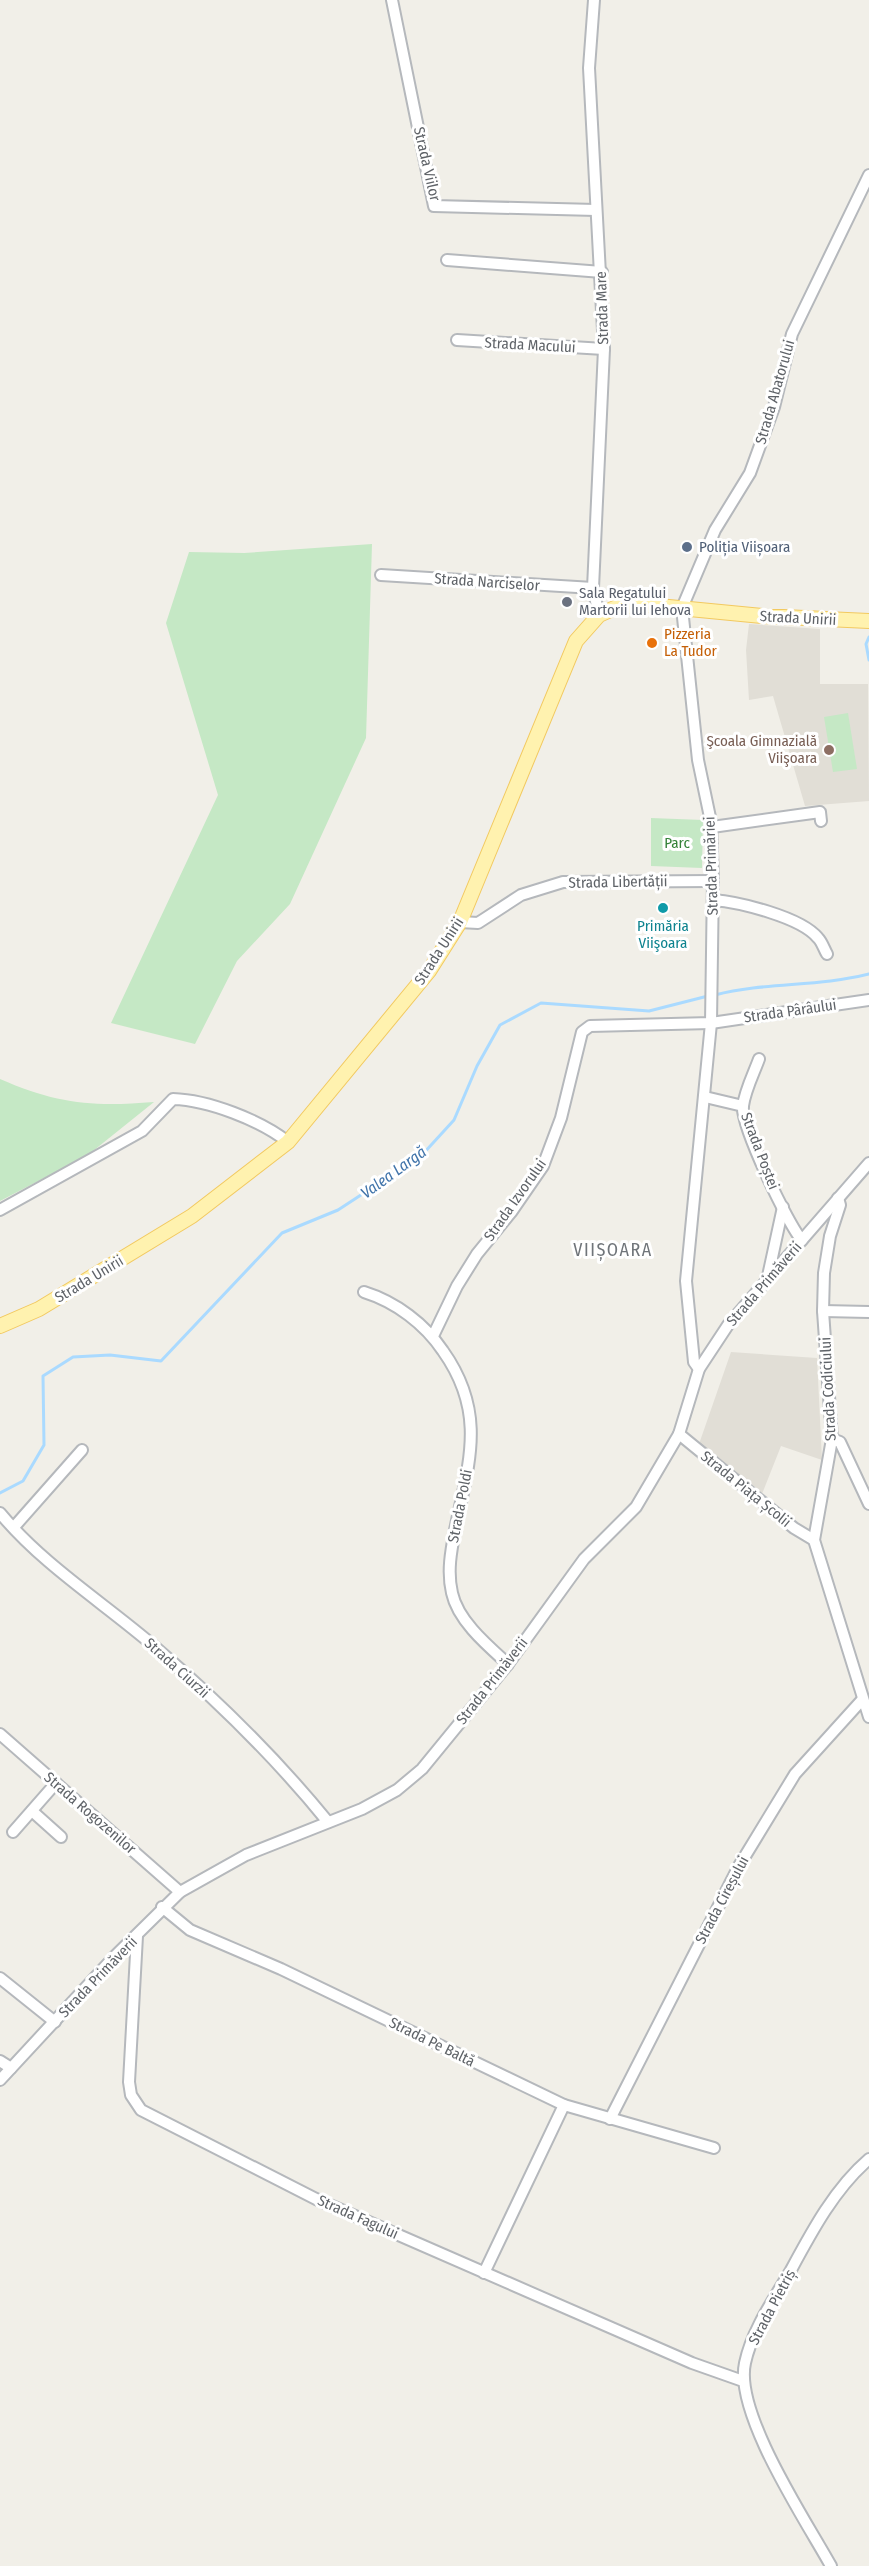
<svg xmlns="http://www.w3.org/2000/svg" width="869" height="2566" font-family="'Fira Sans Condensed',sans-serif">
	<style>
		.education { fill: #e1ded6 }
		.green { fill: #c5e8c5 }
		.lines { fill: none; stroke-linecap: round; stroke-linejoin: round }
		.stream { stroke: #aadaff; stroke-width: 3 }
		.minor-casing { stroke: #b5b8bc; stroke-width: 14 }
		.major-casing { stroke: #f2c960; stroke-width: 16 }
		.minor { stroke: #fff; stroke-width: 10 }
		.major { stroke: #fff2af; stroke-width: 14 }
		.service-dot { fill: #5c6f8a; stroke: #fff; stroke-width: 2 }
		.worship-dot { fill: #6b7280; stroke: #fff; stroke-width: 2 }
		.food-dot { fill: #e8710a; stroke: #fff; stroke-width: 2 }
		.education-dot { fill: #8d6e63; stroke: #fff; stroke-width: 2 }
		.culture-dot { fill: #0f9aa8; stroke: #fff; stroke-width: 2 }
		.labels { text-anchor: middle; stroke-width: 6; stroke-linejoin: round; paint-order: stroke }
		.street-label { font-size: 15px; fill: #5f6368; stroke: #fff }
		.service-label { font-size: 15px; fill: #4e5e75; stroke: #fff; text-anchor: start }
		.worship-label { font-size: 15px; fill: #5b616d; stroke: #fff; text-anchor: start }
		.food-label { font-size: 15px; fill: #c56008; stroke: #fff; text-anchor: start }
		.education-label { font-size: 15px; fill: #785e54; stroke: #fff; text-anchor: end }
		.park-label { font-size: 15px; fill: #348238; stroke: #fff }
		.culture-label { font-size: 15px; fill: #0d838f; stroke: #fff }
		.water-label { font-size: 16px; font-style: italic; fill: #4174aa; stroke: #fff }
		.quarter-label { font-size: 18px; letter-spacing: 1.5px; fill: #70757a; stroke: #fff }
	</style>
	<rect width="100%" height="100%" fill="#f1efe8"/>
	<g class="education">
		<path d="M749,624L820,629V684H868L869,801L805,806L773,696L749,700L746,650Z"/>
		<path d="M731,1352L817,1358L822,1460L781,1446L762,1494L699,1444Z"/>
	</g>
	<g class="green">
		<path d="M372,544L366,738L290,904L237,961L195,1044L111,1023L218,795L166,623L189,552L244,553Z"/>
		<path d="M848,713L857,769L833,772L824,717Z"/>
		<path d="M651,818L703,820L702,868L651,866Z"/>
		<path d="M0,1079C57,1104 93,1107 154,1102L88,1155L0,1201Z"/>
	</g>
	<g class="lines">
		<g class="stream">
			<path d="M869,637L866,644L869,660"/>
			<path d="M715,995C765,982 818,987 869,974"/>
			<path d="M0,1493L23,1481L44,1445L43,1376L73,1357L110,1355L161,1361L282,1233L338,1210L422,1155L454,1120L477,1066L500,1025L541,1003L649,1011L708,996"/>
		</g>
		<defs>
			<g id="minor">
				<path d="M392,0L434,206L596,210"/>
				<path d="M594,0L589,68L604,349L593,588L599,615"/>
				<path d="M447,260L602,272"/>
				<path d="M457,340L604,349"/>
				<path d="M381,575L593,588"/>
				<path d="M712,827L820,812L821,821"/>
				<path d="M713,900C739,902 801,917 818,938C822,942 824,949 827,954"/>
				<path d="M460,922L478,923L521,895L563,882L713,881"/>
				<path d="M759,1059C754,1073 745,1090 743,1106C740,1124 789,1227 802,1240"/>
				<path d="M705,1097L743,1106"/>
				<path d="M838,1198L840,1205L830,1236L824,1273L823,1311L832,1439L814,1540L869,1717"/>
				<path d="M0,1210L142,1131L173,1099C208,1100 260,1120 288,1142"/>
				<path d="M768,1276L783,1207"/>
				<path d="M364,1292C396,1302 425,1324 443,1351C487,1413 469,1462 455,1530C451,1551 447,1572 452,1593C458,1621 488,1646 508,1664"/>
				<path d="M823,1311L869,1312"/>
				<path d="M433,1336L457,1286L477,1254L512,1211L543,1166L561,1118L582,1032L590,1026L711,1023L869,1000"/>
				<path d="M699,1369L694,1362L686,1281L711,1023L713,881L711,822L698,760L682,608L715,530L750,473L774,407L792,334L869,175"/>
				<path d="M679,1434L794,1528L814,1540"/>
				<path d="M832,1439L840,1442L869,1504"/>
				<path d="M0,1513C43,1565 104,1603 155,1647C218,1701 276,1758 328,1822"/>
				<path d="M14,1527L82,1450"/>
				<path d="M0,1734L180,1892"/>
				<path d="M32,1811L61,1837"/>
				<path d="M13,1832L56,1783"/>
				<path d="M162,1907L190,1930L281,1969L564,2105L714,2148"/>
				<path d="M137,1936L129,2082L131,2095L141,2110L316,2199L692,2363L743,2381"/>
				<path d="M0,1978L55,2022"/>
				<path d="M0,2061L11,2068"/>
				<path d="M0,2080L115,1956L180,1892L246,1855L362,1809L397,1790L422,1769L508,1664L584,1559L636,1507L679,1434L699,1369L728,1325L869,1163"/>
				<path d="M610,2119L739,1866L795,1774L862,1700"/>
				<path d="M484,2273L564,2105"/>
				<path d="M831,2566C806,2521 734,2413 745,2363C752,2330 774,2299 791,2270C812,2231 835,2188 869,2159"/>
			</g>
			<path id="major" d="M0,1326L39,1309L192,1216L288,1142L429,971L460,922L576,641L599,615L617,607L648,605L762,616L869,621"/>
		</defs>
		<use href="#minor" class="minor-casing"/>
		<use href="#major" class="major-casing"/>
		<use href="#minor" class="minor"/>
		<use href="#major" class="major"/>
	</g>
	<circle class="service-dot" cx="687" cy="547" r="6"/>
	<circle class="worship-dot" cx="567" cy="602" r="6"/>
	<circle class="food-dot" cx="652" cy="643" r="6"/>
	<circle class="education-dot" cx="829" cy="750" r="6"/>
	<circle class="culture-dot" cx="663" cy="908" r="6"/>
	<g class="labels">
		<g class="street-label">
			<text transform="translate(427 164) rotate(77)" y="5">Strada Viilor</text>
			<text transform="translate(602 308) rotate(-92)" y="5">Strada Mare</text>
			<text transform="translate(530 345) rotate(3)" y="5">Strada Macului</text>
			<text transform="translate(775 392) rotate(-74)" y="5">Strada Abatorului</text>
			<text transform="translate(487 582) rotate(4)" y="5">Strada Narciselor</text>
			<text transform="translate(798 618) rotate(3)" y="5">Strada Unirii</text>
			<text transform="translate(711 866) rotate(-92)" y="5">Strada Primăriei</text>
			<text transform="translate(618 882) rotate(-1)" y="5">Strada Libertății</text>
			<text transform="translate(439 951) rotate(-57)" y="5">Strada Unirii</text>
			<text transform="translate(790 1011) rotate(-8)" y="5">Strada Pârâului</text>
			<text transform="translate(760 1151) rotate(69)" y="5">Strada Poștei</text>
			<text transform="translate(515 1200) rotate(-55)" y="5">Strada Izvorului</text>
			<text transform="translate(89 1279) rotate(-31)" y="5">Strada Unirii</text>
			<text transform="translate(764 1284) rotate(-49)" y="5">Strada Primăverii</text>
			<text transform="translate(828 1389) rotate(-93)" y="5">Strada Codiciului</text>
			<text transform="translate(746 1489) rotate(39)" y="5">Strada Piața Școlii</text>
			<text transform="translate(460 1506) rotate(-79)" y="5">Strada Poldi</text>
			<text transform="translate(177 1668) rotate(42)" y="5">Strada Ciurzii</text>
			<text transform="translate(492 1681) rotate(-52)" y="5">Strada Primăverii</text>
			<text transform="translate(90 1813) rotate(41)" y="5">Strada Rogozenilor</text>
			<text transform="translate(722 1900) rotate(-62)" y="5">Strada Cireșului</text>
			<text transform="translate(98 1977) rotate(-46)" y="5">Strada Primăverii</text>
			<text transform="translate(432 2042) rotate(26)" y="5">Strada Pe Baltă</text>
			<text transform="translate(358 2217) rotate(24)" y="5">Strada Fagului</text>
			<text transform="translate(772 2307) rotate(-62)" y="5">Strada Pietriș</text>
		</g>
		<g class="service-label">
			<text x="699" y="552">Poliția Viișoara</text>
		</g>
		<g class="worship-label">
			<text x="579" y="598">Sala Regatului<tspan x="579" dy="17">Martorii lui Iehova</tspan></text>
		</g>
		<g class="food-label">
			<text x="664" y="639">Pizzeria<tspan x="664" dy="17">La Tudor</tspan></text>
		</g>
		<g class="education-label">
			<text x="817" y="746">Şcoala Gimnazială<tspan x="817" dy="17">Viişoara</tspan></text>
		</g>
		<g class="park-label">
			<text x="677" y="848">Parc</text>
		</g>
		<g class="culture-label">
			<text x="663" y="931">Primăria<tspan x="663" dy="17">Viişoara</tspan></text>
		</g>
		<g class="water-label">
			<text transform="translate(393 1172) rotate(-36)" y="6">Valea Largă</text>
		</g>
		<g class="quarter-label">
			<text x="613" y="1256">VIIȘOARA</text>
		</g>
	</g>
</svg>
